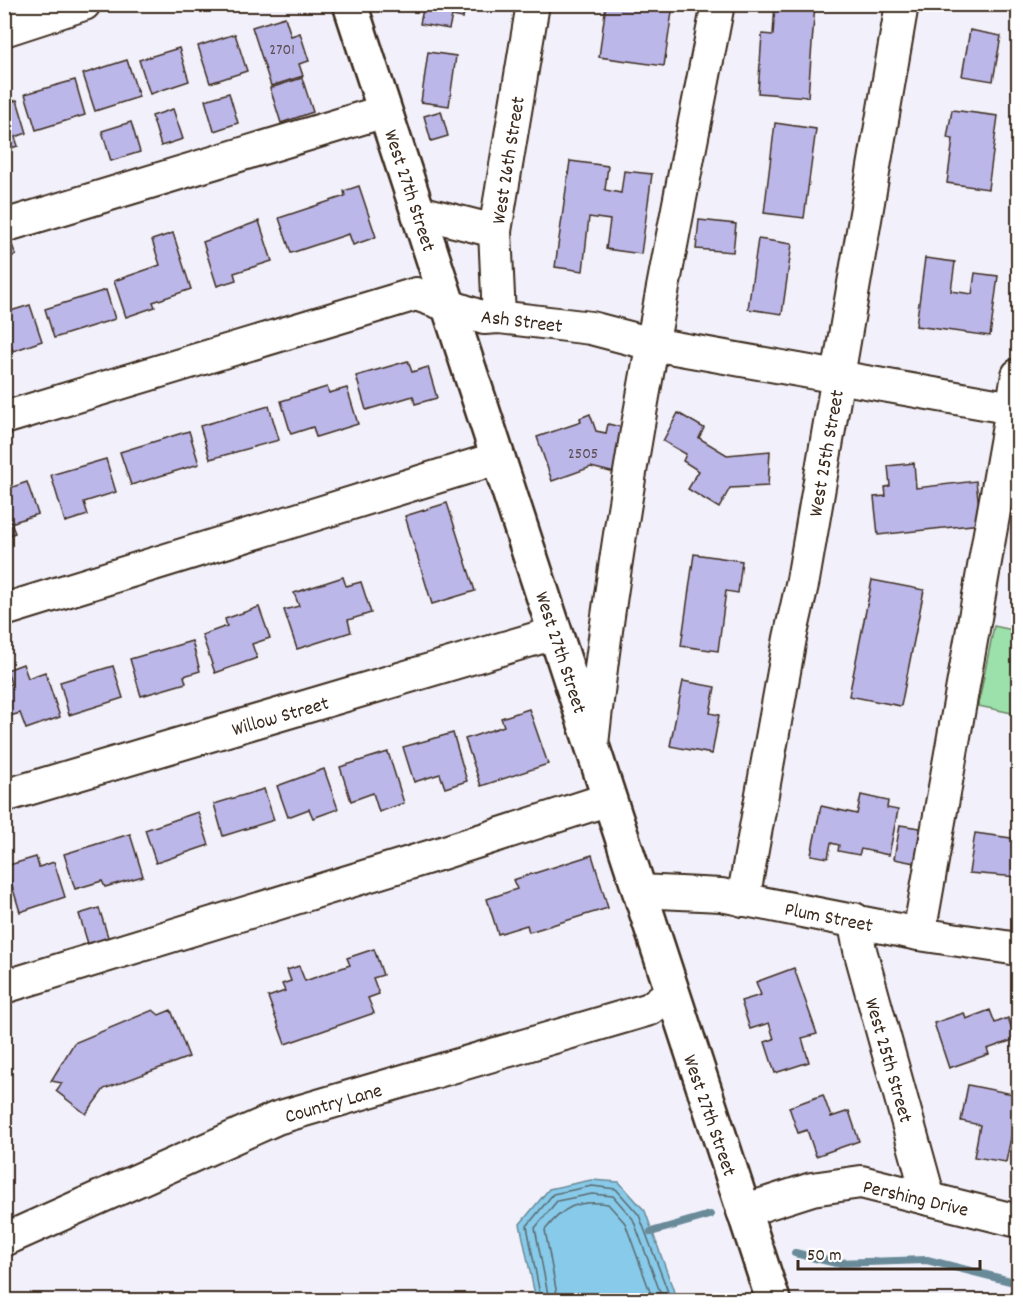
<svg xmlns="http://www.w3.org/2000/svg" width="1023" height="1305" font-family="Dekko,sans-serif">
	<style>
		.green { fill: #9ce0ab; stroke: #6c8564; stroke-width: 1.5 }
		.water { fill: #88cae9; stroke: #698a98; stroke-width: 1.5 }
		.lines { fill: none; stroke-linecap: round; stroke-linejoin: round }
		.shore { stroke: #5a6a6f; stroke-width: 1.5 }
		.stream { stroke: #698a98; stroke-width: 8 }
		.building { fill: #bcb7e9; stroke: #3b2a1e; stroke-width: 1.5 }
		.minor-casing { stroke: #3b2a1e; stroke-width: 36 }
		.major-casing { stroke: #3b2a1e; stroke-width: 38 }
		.minor { stroke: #fff; stroke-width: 32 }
		.major { stroke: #fff; stroke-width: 33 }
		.labels { text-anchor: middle; stroke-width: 6; stroke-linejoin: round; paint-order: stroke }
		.number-label { font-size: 16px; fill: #5b4d51 }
		.street-label { font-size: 20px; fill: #3b2a1e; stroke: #fff }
	</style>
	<rect width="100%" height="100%" fill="#f2f1fb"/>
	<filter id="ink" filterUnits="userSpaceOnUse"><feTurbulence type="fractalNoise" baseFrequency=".0167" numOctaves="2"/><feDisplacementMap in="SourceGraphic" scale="12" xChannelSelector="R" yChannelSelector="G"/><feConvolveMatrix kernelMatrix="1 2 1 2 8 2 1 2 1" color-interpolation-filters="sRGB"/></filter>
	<g filter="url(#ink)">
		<path class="green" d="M994,626L1018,631L1017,714L978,706Z"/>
		<path class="water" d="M591,1180L619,1182L645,1211L677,1300H536L520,1224L549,1189Z"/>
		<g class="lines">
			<g class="shore">
				<path d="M541,1300L527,1226L553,1194L592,1186L616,1189L639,1215L671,1300"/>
				<path d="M549,1300L535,1228L557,1201L592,1194L613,1196L633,1219L663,1300"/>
				<path d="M558,1300L545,1230C563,1207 578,1199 608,1204L625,1223L653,1300"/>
			</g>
			<g class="stream">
				<path d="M651,1232L710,1215"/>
				<path d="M795,1253L836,1263L927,1260L1018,1283"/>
			</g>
		</g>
		<g class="building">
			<path d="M435,4H465L463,18L452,16L449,29L420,24L423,9L434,11Z"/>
			<path d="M606,4L673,5L664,66L599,57Z"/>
			<path d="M775,4H815L808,97L758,93L762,34L773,35Z"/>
			<path d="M285,17L291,36L300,33L309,61L299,64L303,76L271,86L252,27Z"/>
			<path d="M970,30L1001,36L993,81L962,76Z"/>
			<path d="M235,34L247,71L210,83L198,46Z"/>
			<path d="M179,48L189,81L150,94L139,60Z"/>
			<path d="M428,52L456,56L449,106L421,102Z"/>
			<path d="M127,60L139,97L95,111L83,74Z"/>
			<path d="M302,78L313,112L281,123L270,88Z"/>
			<path d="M75,80L85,115L36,130L25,94Z"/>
			<path d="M229,93L238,123L214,131L205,100Z"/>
			<path d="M17,100L27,133L15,137L18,146L4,150V104Z"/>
			<path d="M173,109L183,139L161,146L152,116Z"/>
			<path d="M952,110L998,116L988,189L947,183L953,139L947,138Z"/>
			<path d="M441,111L448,136L431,141L424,116Z"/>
			<path d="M131,122L140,152L111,161L102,131Z"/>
			<path d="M775,123L816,129L804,218L764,213Z"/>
			<path d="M570,161L608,166L605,190L621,193L624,171L652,174L641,254L606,249L610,220L589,217L583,271L555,267Z"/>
			<path d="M359,186L376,237L353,245L349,234L291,253L279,218L345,196L344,191Z"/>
			<path d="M699,220L736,224L733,252L696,249Z"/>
			<path d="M259,221L272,261L234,273L236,280L217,286L203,242Z"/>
			<path d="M173,233L191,289L153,302L155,307L126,317L114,281L160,265L152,240Z"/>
			<path d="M758,239L792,244L782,314L748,309Z"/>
			<path d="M12,245L16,255L4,259V247Z"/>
			<path d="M925,258L955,262L951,291L972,294L975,273L998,276L990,336L916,326Z"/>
			<path d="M106,290L115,319L54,338L45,309Z"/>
			<path d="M30,305L42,341L13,351L11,345L4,347V313Z"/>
			<path d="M408,361L412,372L428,367L437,398L415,404L413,396L366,410L356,376Z"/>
			<path d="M327,387L329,393L347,388L358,424L316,437L313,427L291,434L281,401Z"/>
			<path d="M269,406L279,440L210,459L200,426Z"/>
			<path d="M678,413L704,428L699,438L727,455L770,451L768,486L730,488L719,508L688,489L699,471L683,461L686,454L663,441Z"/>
			<path d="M590,414L596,431L606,433L608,424L629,429L619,474L591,467L552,481L537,437L581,422L580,418Z"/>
			<path d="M189,431L199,464L131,485L120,452Z"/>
			<path d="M106,459L116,492L84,502L88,515L65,522L51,475Z"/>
			<path d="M914,463L916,488L976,481L981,524L878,535L874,497L886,496L885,487L890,486L888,466Z"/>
			<path d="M27,482L38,514L11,523L15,533L4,537V490Z"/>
			<path d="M447,503L475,591L432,604L405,516Z"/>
			<path d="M694,554L742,561L738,593L726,591L718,651L681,646Z"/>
			<path d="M343,577L346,586L361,582L371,613L348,620L351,632L297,649L284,610L299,606L294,593Z"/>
			<path d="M872,580L924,590L901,706L849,696Z"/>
			<path d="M259,607L270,638L252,644L257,658L215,673L202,635L227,626L225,619Z"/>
			<path d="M192,641L200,671L184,676L186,683L141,696L130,659Z"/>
			<path d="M23,664L28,678L45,672L60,717L26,729L20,713L4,718V687L11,684L7,670Z"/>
			<path d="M113,666L123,698L69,715L60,682Z"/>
			<path d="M683,681L715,687L710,713L719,715L712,754L670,746Z"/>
			<path d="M529,709L548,764L481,786L465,739L504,726L501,718Z"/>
			<path d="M453,733L467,781L445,788L440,774L414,782L403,747Z"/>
			<path d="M388,752L404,803L379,812L373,793L351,801L340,767Z"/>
			<path d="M324,769L338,809L313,818L309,809L288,817L277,786Z"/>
			<path d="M264,789L274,820L223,836L214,804Z"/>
			<path d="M861,795L888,801L887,808L898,810L889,855L861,849L859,855L838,851L839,845L831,843L828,858L811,855L821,806L857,814Z"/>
			<path d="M198,812L209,845L156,863L145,830Z"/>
			<path d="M900,825L926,829L920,864L894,859Z"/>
			<path d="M975,833L1018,839V877L969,873Z"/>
			<path d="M130,834L143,876L105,887L102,881L75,889L64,854Z"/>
			<path d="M592,855L608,908L529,932L527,925L498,934L487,899L517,889L513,880Z"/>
			<path d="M36,857L39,867L54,862L65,897L20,912L6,866Z"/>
			<path d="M99,908L109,940L89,947L79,914Z"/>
			<path d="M374,949L383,975L373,978L379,994L368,998L374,1013L285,1044L268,997L285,991L282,984L291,981L287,970L299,966L305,981L350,965L347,958Z"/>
			<path d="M794,968L817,1034L802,1038L809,1062L775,1073L765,1042L774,1039L769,1023L750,1029L741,1001L761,995L756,982Z"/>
			<path d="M153,1010L159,1015L171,1010L189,1057L104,1089L86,1114L56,1091L62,1083L51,1081L74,1043Z"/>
			<path d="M990,1010L995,1023L1008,1018L1016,1039L987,1049L989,1054L949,1068L934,1023L964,1013L966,1019Z"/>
			<path d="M968,1085L1018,1095V1129L1013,1128L1006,1162L974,1157L980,1125L961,1121Z"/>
			<path d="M823,1095L831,1117L849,1111L859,1141L816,1156L807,1130L798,1133L789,1107Z"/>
		</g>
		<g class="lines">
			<defs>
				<g id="minor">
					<path d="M4,30L84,4"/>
					<path d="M419,212L495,231"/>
					<path d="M4,226L385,111"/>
					<path d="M499,317L495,231L533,4"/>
					<path d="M4,418L416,294L484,318L499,317L591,328L652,344L1018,409"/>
					<path d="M4,610L498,458"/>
					<path d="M592,744C619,496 670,250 718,4"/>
					<path d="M4,796L555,633"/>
					<path d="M639,891L721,895L919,934L1018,949"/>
					<path d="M743,900L790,638L803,580L902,4"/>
					<path d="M854,919L860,950L929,1199"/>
					<path d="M919,934L1018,375"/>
					<path d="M4,987L442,853L609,799"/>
					<path d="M743,1211L812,1189L861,1182L1018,1221"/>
					<path d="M4,1240L277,1118L650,1009L670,993"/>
				</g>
				<path id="major" d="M350,4L773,1300"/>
			</defs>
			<use href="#minor" class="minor-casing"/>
			<use href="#major" class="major-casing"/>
			<use href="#minor" class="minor"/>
			<use href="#major" class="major"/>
		</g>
	</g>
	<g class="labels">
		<g class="number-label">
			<text x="282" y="54">2701</text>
			<text x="583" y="458">2505</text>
		</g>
		<g class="street-label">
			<text transform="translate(507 160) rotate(-81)" y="7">West 26th Street</text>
			<text transform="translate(411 190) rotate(72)" y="7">West 27th Street</text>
			<text transform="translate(522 320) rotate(7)" y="7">Ash Street</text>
			<text transform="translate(825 453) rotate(-80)" y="7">West 25th Street</text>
			<text transform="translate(562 652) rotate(72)" y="7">West 27th Street</text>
			<text transform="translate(280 715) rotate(-16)" y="7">Willow Street</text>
			<text transform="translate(829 916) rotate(11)" y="7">Plum Street</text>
			<text transform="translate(890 1060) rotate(74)" y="7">West 25th Street</text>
			<text transform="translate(333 1102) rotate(-16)" y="7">Country Lane</text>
			<text transform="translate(711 1115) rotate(71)" y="7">West 27th Street</text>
			<text transform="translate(916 1197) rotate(13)" y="7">Pershing Drive</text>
		</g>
	</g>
	<rect width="1023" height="1305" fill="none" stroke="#fff" stroke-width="24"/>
	<rect x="12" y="12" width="999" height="1281" fill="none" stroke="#3b2a1e" stroke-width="2" filter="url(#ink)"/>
	<path d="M798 1260v9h182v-9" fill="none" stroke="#3b2a1e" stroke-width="3"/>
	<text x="807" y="1260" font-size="18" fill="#3b2a1e" stroke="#ffffff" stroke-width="4.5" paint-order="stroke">50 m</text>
</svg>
